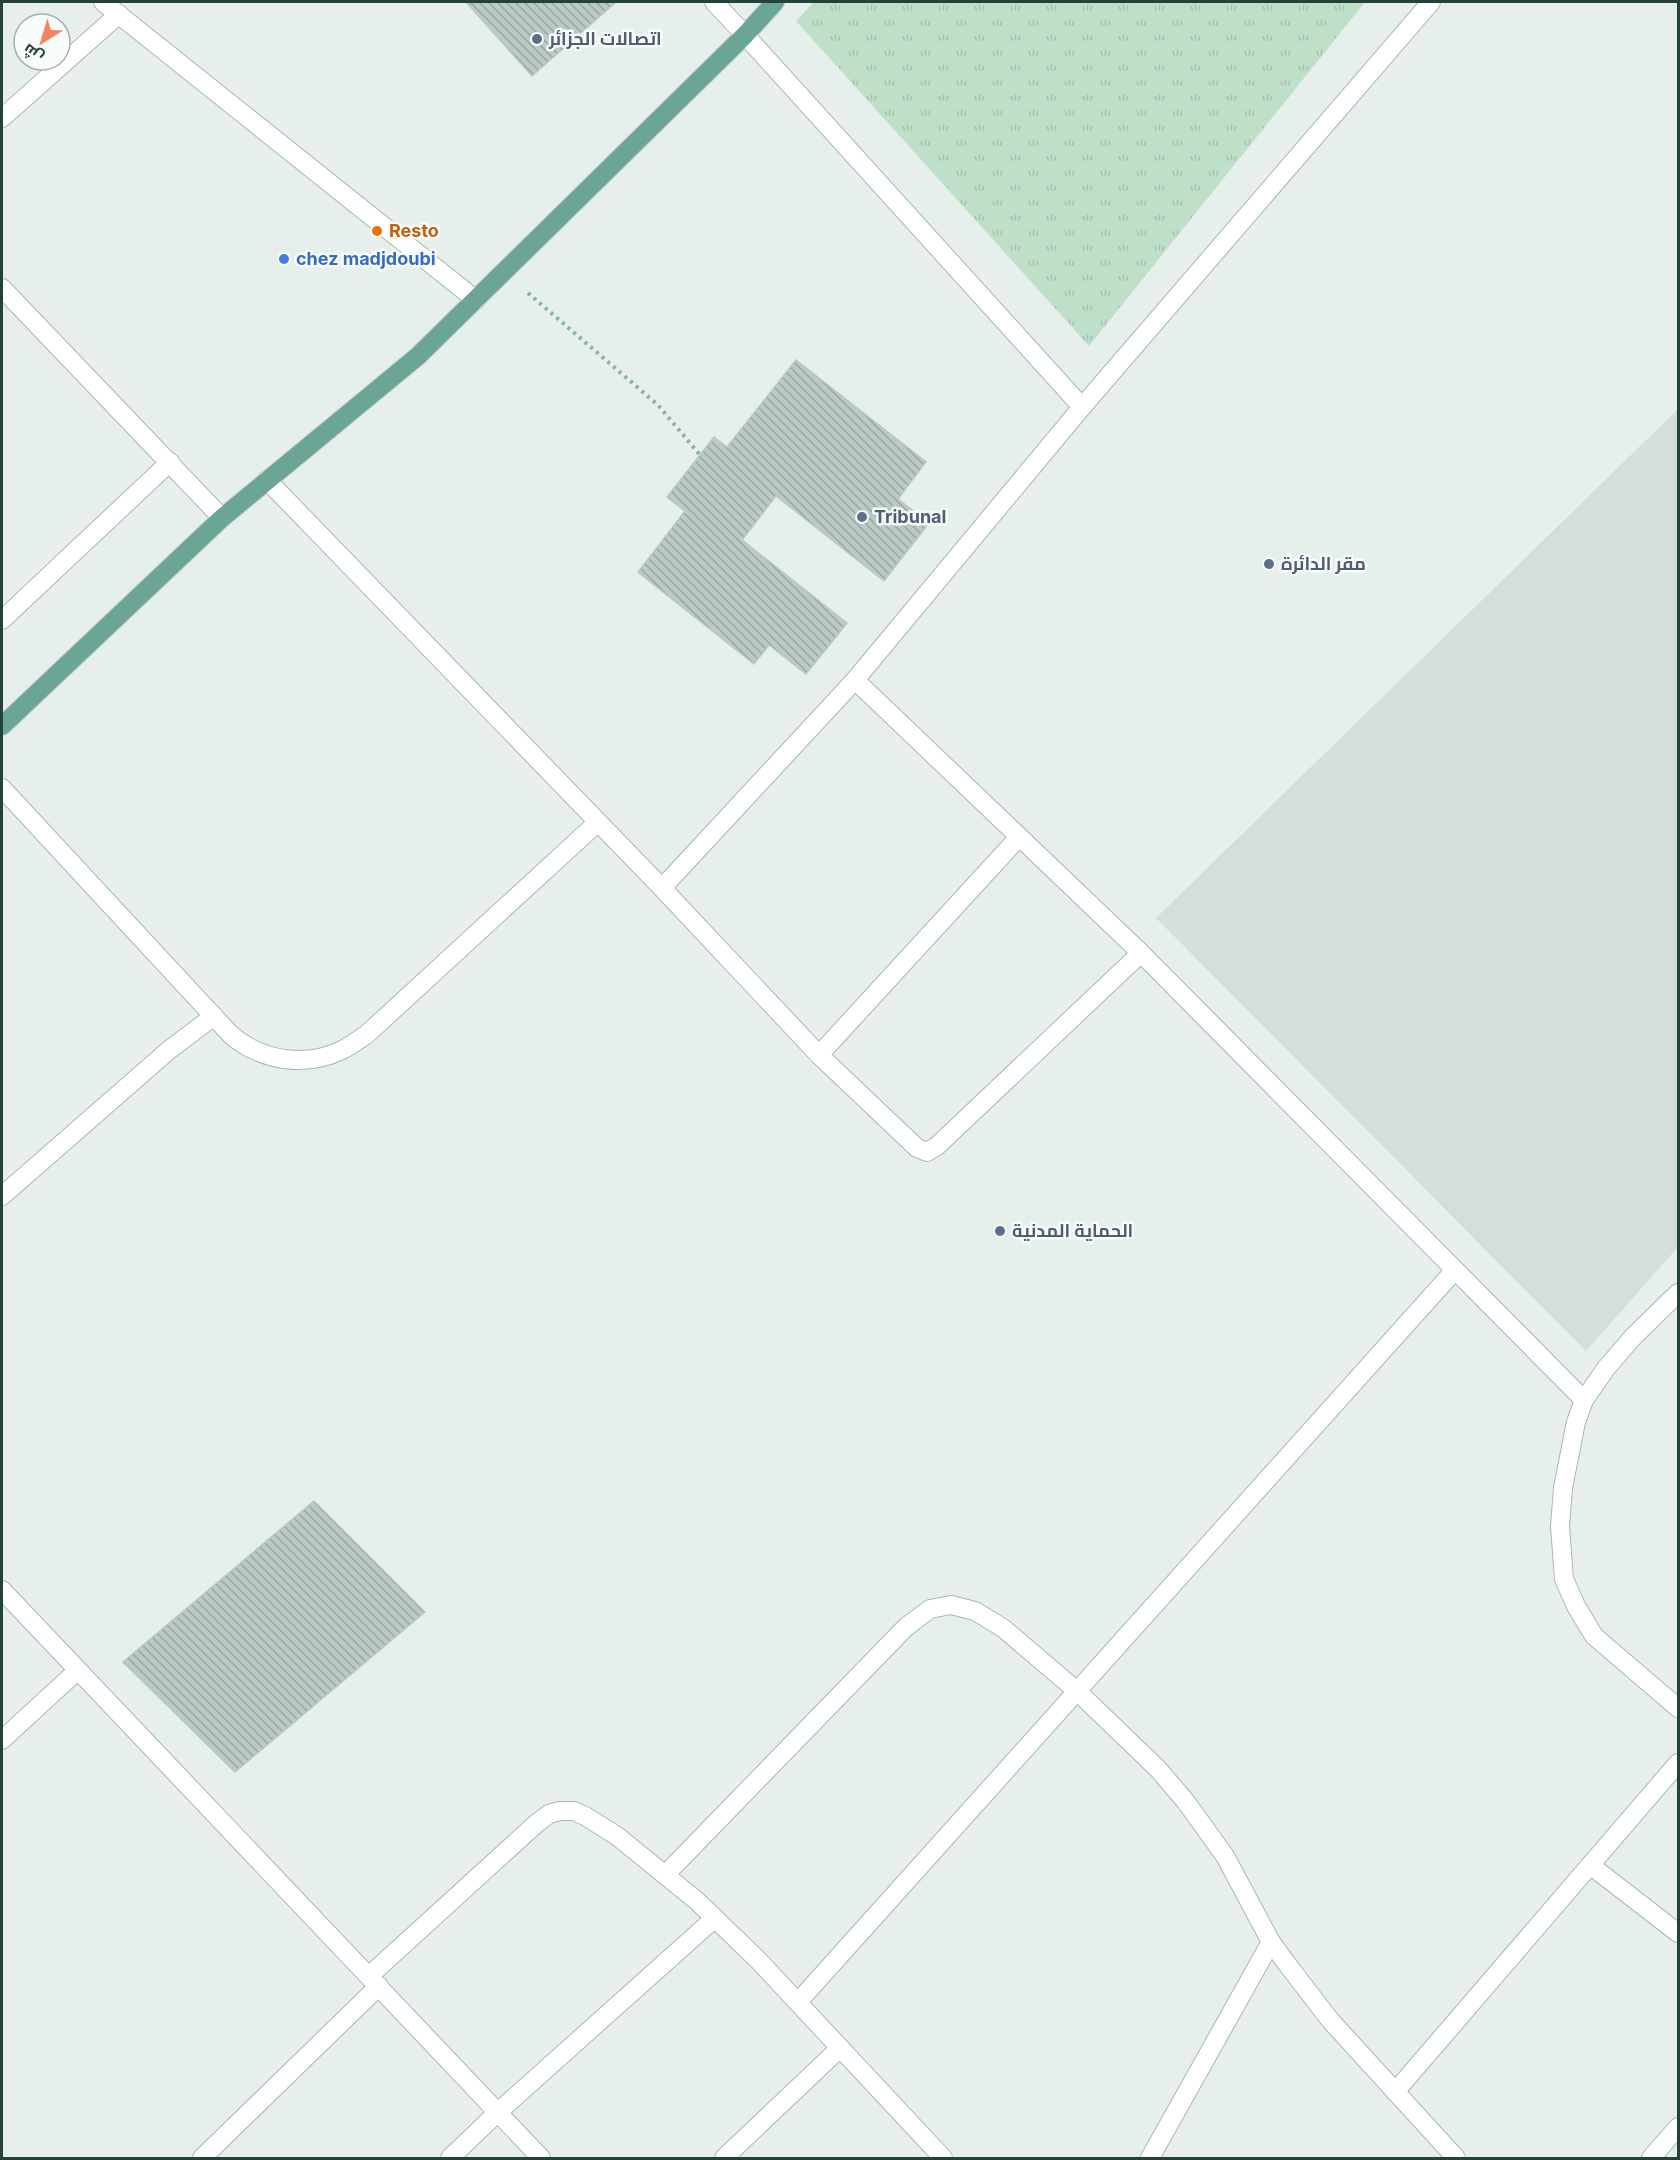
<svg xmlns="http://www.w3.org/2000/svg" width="1680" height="2160" font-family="Inter,Cairo,sans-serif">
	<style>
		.built { fill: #d4dfda }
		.park { fill: url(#park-tufts) }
		.building { fill: url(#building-back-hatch); stroke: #b8c9c2; stroke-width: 1.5 }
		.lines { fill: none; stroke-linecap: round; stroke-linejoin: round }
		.minor-casing { stroke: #a8b8b2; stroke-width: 20 }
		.tertiary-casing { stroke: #a8b8b2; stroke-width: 20 }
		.primary-casing { stroke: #c2cac8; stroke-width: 20 }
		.path { stroke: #86b3a5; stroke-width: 4; stroke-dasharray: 3 4.5; stroke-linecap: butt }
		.minor { stroke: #fff; stroke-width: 18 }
		.tertiary { stroke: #fff; stroke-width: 18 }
		.primary { stroke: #6aa596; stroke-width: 18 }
		.service-dot { fill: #5c6f8a; stroke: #f7fbf9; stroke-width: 2 }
		.food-dot { fill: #e8710a; stroke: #f7fbf9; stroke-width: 2 }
		.shop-dot { fill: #3f7fe0; stroke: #f7fbf9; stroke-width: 2 }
		.labels { text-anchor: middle; stroke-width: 5; stroke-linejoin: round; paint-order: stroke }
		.service-label { font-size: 18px; font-weight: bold; fill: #4e5e75; stroke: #f7fbf9; text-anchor: start }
		.food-label { font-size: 18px; font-weight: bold; fill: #c56008; stroke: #f7fbf9; text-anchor: start }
		.shop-label { font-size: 18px; font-weight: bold; fill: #366cbe; stroke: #f7fbf9; text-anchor: start }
	</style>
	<defs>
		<pattern id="park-tufts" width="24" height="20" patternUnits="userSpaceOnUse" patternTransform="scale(1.5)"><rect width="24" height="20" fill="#bfe0c8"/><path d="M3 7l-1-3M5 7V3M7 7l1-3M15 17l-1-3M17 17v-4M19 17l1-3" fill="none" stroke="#a4c1ad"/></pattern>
		<pattern id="building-back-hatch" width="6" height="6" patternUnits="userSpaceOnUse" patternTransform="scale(1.5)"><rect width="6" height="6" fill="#bbcac4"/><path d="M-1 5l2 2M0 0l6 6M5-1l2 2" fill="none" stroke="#98a6a0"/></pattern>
	</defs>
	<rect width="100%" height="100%" fill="#e6efeb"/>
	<path class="built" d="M1678,409V1247L1586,1351L1156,918Z"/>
	<path class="park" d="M814,2H1365L1089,346L796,21Z"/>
	<g class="building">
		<path d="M466,2H616L532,76Z"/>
		<path d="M796,360L926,462L898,499L929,523L884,581L776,496L742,540L847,623L806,674L769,645L754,664L638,572L685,511L667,497L714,437L727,447Z"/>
		<path d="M314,1501L425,1612L235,1772L123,1662Z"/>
	</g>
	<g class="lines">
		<defs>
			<g id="minor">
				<path d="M103,2L476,300"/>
				<path d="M745,35L1082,407"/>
				<path d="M2,118L119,14"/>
				<path d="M2,288L222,518"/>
				<path d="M267,480L662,888L819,1055L917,1148L927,1152L937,1146L1141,953"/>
				<path d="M2,620L170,462"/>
				<path d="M855,680L1141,953L1584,1400"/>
				<path d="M2,788L231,1035C262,1061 305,1068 342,1050C350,1046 358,1040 366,1035L598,822"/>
				<path d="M662,888L855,680L1082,407L1431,2"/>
				<path d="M819,1055L1019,837"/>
				<path d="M2,1196L169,1050L214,1016"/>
				<path d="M1678,1293L1634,1336L1607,1367L1584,1400L1576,1422L1563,1488L1560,1526L1564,1579L1576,1606L1594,1636L1678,1708"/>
				<path d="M2,1590L541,2158"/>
				<path d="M2,1740L77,1671"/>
				<path d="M1590,1865L1678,1933"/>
				<path d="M665,1875L906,1627L930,1609L951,1605L975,1611L1003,1628L1077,1691L1158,1769L1186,1802L1225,1856L1271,1942L1287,1964L1330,2020L1456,2158"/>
				<path d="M369,1976L537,1823L549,1814L560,1811H574L585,1816L617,1836L697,1901L759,1961L943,2158"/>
				<path d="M798,2002L1455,1270"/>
				<path d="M1395,2092L1678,1763"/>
				<path d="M202,2158L379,1986"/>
				<path d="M450,2158L498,2112L715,1918"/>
				<path d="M724,2158L840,2048"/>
				<path d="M1150,2158L1271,1942"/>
				<path d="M1651,2158L1678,2127"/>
			</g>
			<path id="tertiary" d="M714,2L745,35"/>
			<path id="primary" d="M2,726L222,518L418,356L745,35L775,2"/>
		</defs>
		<use href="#minor" class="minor-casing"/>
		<use href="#tertiary" class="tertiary-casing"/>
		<use href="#primary" class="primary-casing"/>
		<path class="path" d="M528,293L658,405L700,455"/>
		<use href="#minor" class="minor"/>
		<use href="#tertiary" class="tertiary"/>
		<use href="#primary" class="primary"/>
	</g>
	<g class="service-dot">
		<circle cx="537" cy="39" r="6"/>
		<circle cx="862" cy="517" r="6"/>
		<circle cx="1269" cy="564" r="6"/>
		<circle cx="1000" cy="1231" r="6"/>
	</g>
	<circle class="food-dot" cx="377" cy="231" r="6"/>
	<circle class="shop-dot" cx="284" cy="259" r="6"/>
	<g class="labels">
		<g class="service-label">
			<text x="549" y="45">اتصالات الجزائر</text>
			<text x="874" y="523">Tribunal</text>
			<text x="1281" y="570">مقر الدائرة</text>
			<text x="1012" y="1237">الحماية المدنية</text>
		</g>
		<g class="food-label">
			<text x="389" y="237">Resto</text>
		</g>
		<g class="shop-label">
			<text x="296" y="265">chez madjdoubi</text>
		</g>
	</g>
	<rect width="1680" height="2160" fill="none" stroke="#24423a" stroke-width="6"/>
	<g transform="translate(42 42) rotate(217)"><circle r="28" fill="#f7fbf9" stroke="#a3b1ad" stroke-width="1.5"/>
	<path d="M0-4.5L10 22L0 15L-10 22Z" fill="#f4845f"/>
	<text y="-9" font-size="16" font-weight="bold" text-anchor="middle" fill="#24423a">ش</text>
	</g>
</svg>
